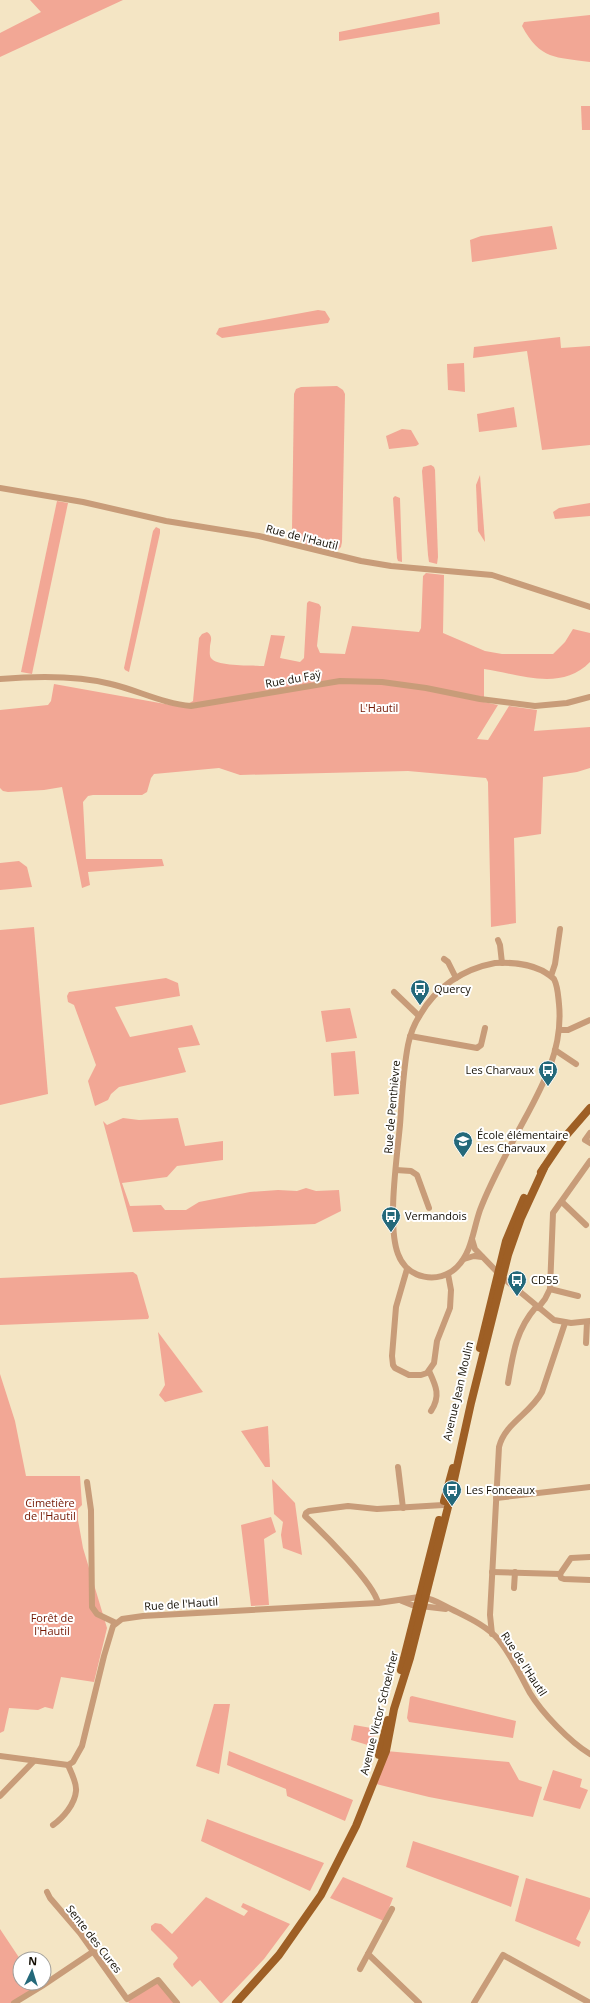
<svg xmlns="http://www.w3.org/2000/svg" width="590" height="2003" font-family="'Open Sans',sans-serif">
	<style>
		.green { fill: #f2a795 }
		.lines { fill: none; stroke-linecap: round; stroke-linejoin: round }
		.minor { stroke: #c89c79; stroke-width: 6 }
		.major { stroke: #9e5f25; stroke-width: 8 }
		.labels { text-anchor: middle; stroke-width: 4; stroke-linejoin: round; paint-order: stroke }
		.street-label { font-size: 11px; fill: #140f04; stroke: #fff }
		.park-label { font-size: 11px; fill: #731702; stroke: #fff }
		.poi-label { font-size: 11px; fill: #140f04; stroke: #fff; text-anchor: start }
	</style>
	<rect width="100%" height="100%" fill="#f4e5c4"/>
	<g class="green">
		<path d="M30,0H123L0,57V33L41,12Z"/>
		<path d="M439,12L440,24L339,41V32Z"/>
		<path d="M590,15V62C556,57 540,60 522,26L524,22Z"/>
		<path d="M581,106H590V130H582Z"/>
		<path d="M552,226L557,249L472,262L470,240L481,236Z"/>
		<path d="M318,310L325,311L330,319L328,323L222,338L216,334L219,328Z"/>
		<path d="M560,337L561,348L590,346V445L542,450L527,351L473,358L474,347Z"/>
		<path d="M464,363L465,392L448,390L447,364Z"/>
		<path d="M337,386L343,390L345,394L342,542L341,547L337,551L307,545L300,541L292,530L294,394L296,389L301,387Z"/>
		<path d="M514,407L517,427L479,432L477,414Z"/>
		<path d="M402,429L411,430L419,444L416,446L389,449L386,436Z"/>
		<path d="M431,465L434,467L435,470L438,557L437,564L429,562L428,555L422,471L423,467Z"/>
		<path d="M480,475L485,542L478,531L476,485Z"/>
		<path d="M395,496L400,498L402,562L398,561L397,558L393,498Z"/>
		<path d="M57,501L68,503L32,674L21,672Z"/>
		<path d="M590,503V516L555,519L553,512L559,508Z"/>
		<path d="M156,527L160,529V533L129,672L125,670L124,668L153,531Z"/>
		<path d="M426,573L444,575L443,633L485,651L502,654H553L565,642L573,629L590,633V662C561,692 519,674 484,669V702L498,705L477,739L488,740L509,706L537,710L534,731L590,727V768L577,772L543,777L541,834L514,838L516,923L491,927L488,782L486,778L408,771L240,775L219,768L154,774L151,778L147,792L142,795H93L88,796L83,802L86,859H162L164,866L88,872L90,885L82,888L62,787L44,790L8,792L3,791L0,788V710L48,705L51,701L54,684L182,707L193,701L199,638L202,634L207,632C213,636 211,640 210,646C210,650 209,655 211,658C217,667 253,665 264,666L271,635L285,636L280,658L300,662L304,658L307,603L309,601L319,604L321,607L317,646L320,653L345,654L352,626L419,632L421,628L423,576Z"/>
		<path d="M19,861L27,867L32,887L0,890V863Z"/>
		<path d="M34,927L48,1094L0,1105V930Z"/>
		<path d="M166,978L178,983L180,996L115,1007L130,1037L192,1025L200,1045L178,1048L186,1072L119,1087L111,1094L108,1100L95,1106L88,1081L96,1065L74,1005L68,1002L67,996L69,992Z"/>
		<path d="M350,1008L357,1038L326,1042L321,1011Z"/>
		<path d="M355,1051L359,1094L334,1096L331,1053Z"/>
		<path d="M123,1118L139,1120L178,1118L185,1146L223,1141V1160L177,1166L167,1177L122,1183L130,1206L161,1205L165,1210H186L199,1202L250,1192L278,1190L297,1191L306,1188L316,1191L339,1190L341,1211L315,1224L133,1232L103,1121L107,1125Z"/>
		<path d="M133,1272L137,1275L149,1317L148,1319L0,1325V1278Z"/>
		<path d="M158,1332L203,1392L165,1402L159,1395L165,1385Z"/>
		<path d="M0,1374L15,1421L26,1476H80L82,1505L78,1509V1520L83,1548L107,1628L94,1682L61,1677L53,1709L45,1707L38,1710L9,1708L4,1731L0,1733Z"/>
		<path d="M268,1426L270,1467H265L241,1431Z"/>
		<path d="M272,1479L295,1503L302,1555L283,1548L281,1535L283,1522L274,1514Z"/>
		<path d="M271,1517L276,1532L264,1539L269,1605L251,1606L241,1525Z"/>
		<path d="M412,1696L516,1721L513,1738L409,1722L407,1718L410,1697Z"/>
		<path d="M214,1704H230L219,1774L196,1766Z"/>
		<path d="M354,1725L377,1729L371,1746L351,1740Z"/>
		<path d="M229,1751L353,1800L345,1821L287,1796L286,1789L227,1765Z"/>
		<path d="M386,1751L509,1762L519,1780L542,1787L533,1817L429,1797L372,1783Z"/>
		<path d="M553,1770L582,1779L580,1787L588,1790L580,1809L543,1800Z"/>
		<path d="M207,1819L324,1863L310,1891L201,1841Z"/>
		<path d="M413,1841L519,1876L511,1907L406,1867Z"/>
		<path d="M343,1877L393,1898L384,1921L330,1898Z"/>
		<path d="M526,1878L590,1898V1909L576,1939L581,1942L579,1947L515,1921Z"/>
		<path d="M206,1897L244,1916L248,1911L241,1907L243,1903L290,1924L264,1959L222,2003H220L200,1980L192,1987L174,1967L173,1964L178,1958L176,1955L151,1930V1926L155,1923L161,1924L172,1934Z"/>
		<path d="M0,1929L20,1959V1983H39L41,1985L11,2003H0Z"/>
		<path d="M158,1978L176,2003H129L127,1999Z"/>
	</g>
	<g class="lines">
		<g class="minor">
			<path d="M0,488L83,502L166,521L259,536L361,561L391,566L492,575L590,607"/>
			<path d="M0,679C36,676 76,675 111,684C137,690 164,704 191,706L340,681L382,682L426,688L480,699L535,706L567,703L590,697"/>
			<path d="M498,940L500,945L502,963"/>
			<path d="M444,959L448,962L456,978"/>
			<path d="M495,963C516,962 538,964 554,979C558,987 558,995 559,1004C564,1055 537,1095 514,1139C502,1162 489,1186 480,1210C473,1230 472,1252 457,1267C439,1285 407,1279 398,1254C387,1225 397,1157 400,1125C402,1098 403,1071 408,1045C410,1035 414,1024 420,1015C436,987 463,969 495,963Z"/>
			<path d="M551,976L555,964L560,929"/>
			<path d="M394,992L419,1016"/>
			<path d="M559,1030H568L590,1020"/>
			<path d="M410,1036L477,1048L481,1045L485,1028"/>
			<path d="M555,1050L576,1064"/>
			<path d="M590,1133L585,1140L590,1143"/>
			<path d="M396,1170L411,1171L417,1175L429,1208"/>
			<path d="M562,1202L586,1225"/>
			<path d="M472,1239L475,1249L502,1277L554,1320L571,1323L590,1321"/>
			<path d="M464,1259L474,1256L482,1257"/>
			<path d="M407,1269L396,1307L392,1356L393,1365L395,1368L409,1375H421L427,1373L434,1363L437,1341L450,1308L451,1290L448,1274"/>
			<path d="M550,1289L578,1296"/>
			<path d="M538,1308L545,1299L550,1289L553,1213L590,1161"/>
			<path d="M586,1343L587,1322"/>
			<path d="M429,1371C436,1386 441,1396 431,1411"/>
			<path d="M508,1383C513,1353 516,1330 536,1307"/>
			<path d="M398,1467L403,1508"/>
			<path d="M87,1482L91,1510L92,1607L97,1614L116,1623"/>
			<path d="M496,1498L590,1487"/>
			<path d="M492,1572L560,1574"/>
			<path d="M560,1574L571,1558L590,1557"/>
			<path d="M560,1574L561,1578L564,1579L590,1580"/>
			<path d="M514,1588L515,1572"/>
			<path d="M402,1601L412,1605L446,1609"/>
			<path d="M378,1603C374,1583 322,1532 305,1516L306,1513L309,1511L348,1506L377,1509L443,1505"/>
			<path d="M492,1634L490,1615L499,1447C505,1423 530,1414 542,1392L565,1323"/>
			<path d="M0,1756L68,1765"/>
			<path d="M68,1765L73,1762L82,1746L104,1656L113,1626L122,1619L143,1616L378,1603L419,1597C431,1597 442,1605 453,1610C469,1618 487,1626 499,1640C512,1656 520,1675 530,1693C542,1713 570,1742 590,1754"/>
			<path d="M0,1796L34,1761"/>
			<path d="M53,1825C63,1818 75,1804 76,1791C77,1783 71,1772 68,1765"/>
			<path d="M47,1892L50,1898L80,1933L127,1999L158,1980L177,2003"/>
			<path d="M392,1909L368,1954L419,2003"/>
			<path d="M360,1969L368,1954"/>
			<path d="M14,2003L42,1986L94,1951"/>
			<path d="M474,2003L503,1955L590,2003"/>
		</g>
		<g class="major">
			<path d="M541,1172L564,1138L590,1108"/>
			<path d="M480,1348L506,1241L524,1198"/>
			<path d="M444,1501L453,1468"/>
			<path d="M401,1670L439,1520"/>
			<path d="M379,1755L388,1720"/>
			<path d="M236,2003L279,1955L321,1895L356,1826L386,1751L394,1709L410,1658L448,1507L471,1403L508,1255L521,1218L544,1168"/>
		</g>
	</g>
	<defs>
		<symbol id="bus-pin" viewBox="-11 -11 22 30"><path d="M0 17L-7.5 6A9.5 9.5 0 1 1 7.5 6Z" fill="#24697a" stroke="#fff"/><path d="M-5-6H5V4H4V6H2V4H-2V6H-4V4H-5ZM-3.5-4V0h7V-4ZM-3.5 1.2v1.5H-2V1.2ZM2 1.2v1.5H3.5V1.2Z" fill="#fff"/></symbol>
		<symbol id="school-pin" viewBox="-11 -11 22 30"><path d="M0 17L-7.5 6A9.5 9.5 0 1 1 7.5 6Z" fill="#24697a" stroke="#fff"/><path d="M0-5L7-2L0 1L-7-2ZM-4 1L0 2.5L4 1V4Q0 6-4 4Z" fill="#fff"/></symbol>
	</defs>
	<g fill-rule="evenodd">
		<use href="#bus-pin" x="409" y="978" width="22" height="30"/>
		<use href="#bus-pin" x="537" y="1059" width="22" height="30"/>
		<use href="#school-pin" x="452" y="1130" width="22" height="30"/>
		<use href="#bus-pin" x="380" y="1205" width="22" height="30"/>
		<use href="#bus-pin" x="506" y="1269" width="22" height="30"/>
		<use href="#bus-pin" x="441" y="1479" width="22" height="30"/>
	</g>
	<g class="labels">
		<g class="street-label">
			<text transform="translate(302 537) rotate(14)" y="4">Rue de l'Hautil</text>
			<text transform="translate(293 679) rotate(-10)" y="4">Rue du Faÿ</text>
			<text transform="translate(392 1107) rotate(-85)" y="4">Rue de Penthièvre</text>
			<text transform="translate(458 1391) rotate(-77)" y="4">Avenue Jean Moulin</text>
			<text transform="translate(181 1604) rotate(-4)" y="4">Rue de l'Hautil</text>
			<text transform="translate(524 1664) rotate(57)" y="4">Rue de l'Hautil</text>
			<text transform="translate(379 1713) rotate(-76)" y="4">Avenue Victor Schœlcher</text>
			<text transform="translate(94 1939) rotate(52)" y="4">Sente des Cures</text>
		</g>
		<g class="park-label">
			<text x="379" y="712">L'Hautil</text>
			<text x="50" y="1507">Cimetière<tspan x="50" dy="13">de l'Hautil</tspan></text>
			<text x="52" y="1622">Forêt de<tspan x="52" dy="13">l'Hautil</tspan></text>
		</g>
		<g class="poi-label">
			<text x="434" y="993">Quercy</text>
			<text x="534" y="1074" text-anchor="end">Les Charvaux</text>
			<text x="477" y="1139">École élémentaire<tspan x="477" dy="13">Les Charvaux</tspan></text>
			<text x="405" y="1220">Vermandois</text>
			<text x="531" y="1284">CD55</text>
			<text x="466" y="1494">Les Fonceaux</text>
		</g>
	</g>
	<g transform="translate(32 1971) rotate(4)"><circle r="19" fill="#ffffff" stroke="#a19f9b"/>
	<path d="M0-3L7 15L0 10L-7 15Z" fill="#24697a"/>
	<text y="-6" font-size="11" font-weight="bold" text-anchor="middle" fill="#140f04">N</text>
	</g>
</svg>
